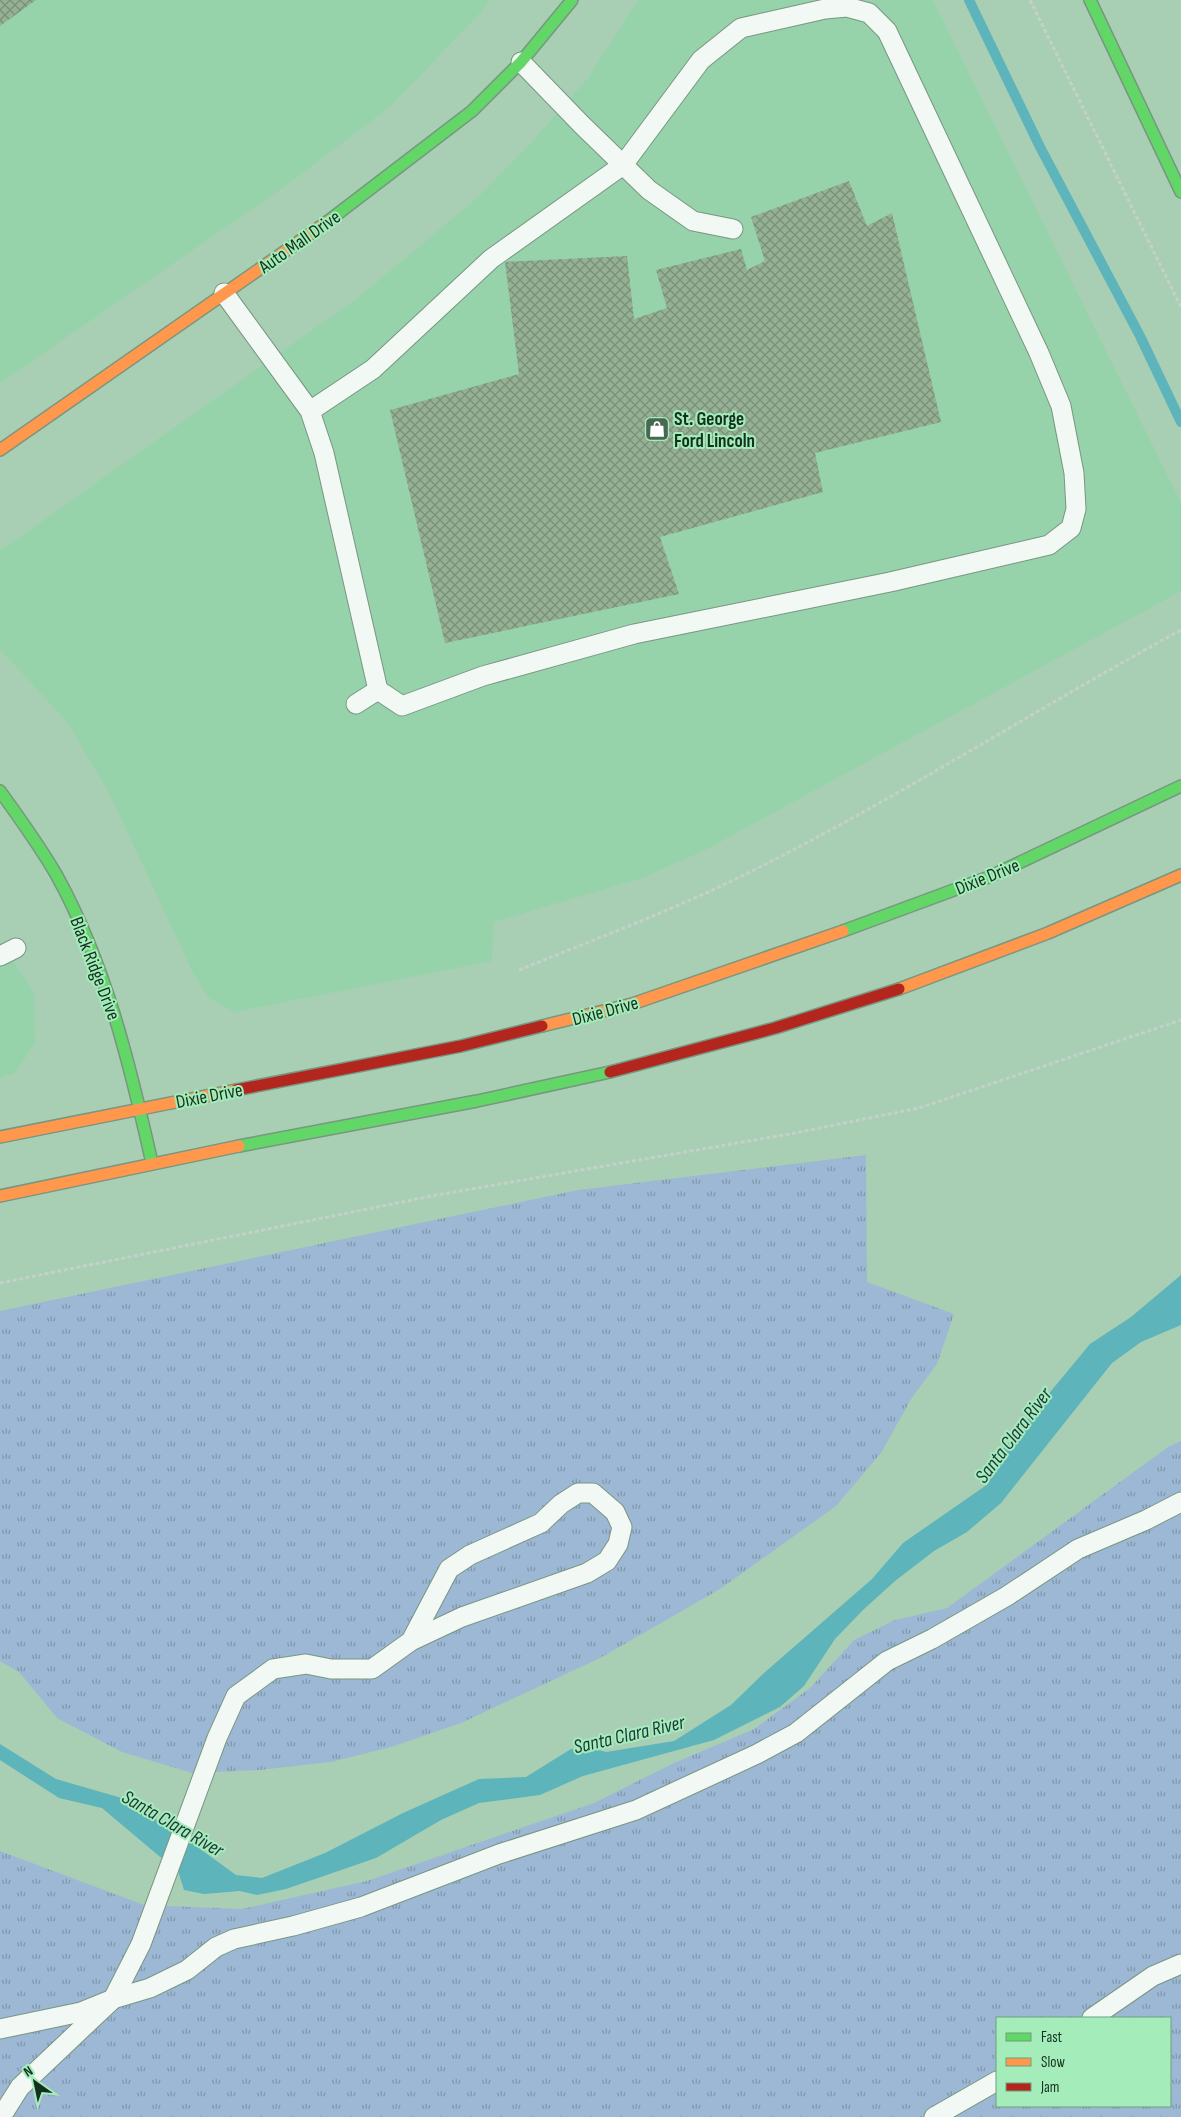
<svg xmlns="http://www.w3.org/2000/svg" width="1181" height="2117" font-family="'Sofia Sans Condensed',sans-serif">
	<style>
		.built { fill: #96d3aa }
		.grass { fill: url(#grass-tufts); fill-rule: evenodd }
		.water { fill: #5db4ba }
		.lines { fill: none; stroke-linecap: round; stroke-linejoin: round }
		.stream { stroke: #5db4ba; stroke-width: 10 }
		.building { fill: url(#building-cross-hatch) }
		.lane-casing { stroke: #789681; stroke-width: 21 }
		.fast-casing { stroke: #789681; stroke-width: 14 }
		.slow-casing { stroke: #789681; stroke-width: 14 }
		.jam-casing { stroke: #789681; stroke-width: 14 }
		.path { stroke: #c4d1c8; stroke-width: 3; stroke-dasharray: 4 2.5; stroke-linecap: butt }
		.lane { stroke: #f2f8f4; stroke-width: 19 }
		.fast { stroke: #63d668; stroke-width: 11 }
		.slow { stroke: #ff974d; stroke-width: 11 }
		.jam { stroke: #b3261e; stroke-width: 11 }
		.labels { text-anchor: middle; stroke-width: 4; stroke-linejoin: round; paint-order: stroke }
		.street-label { font-size: 19px; fill: #13311e; stroke: #a4ecba }
		.poi-label { font-size: 19px; font-weight: bold; fill: #13311e; stroke: #a4ecba; text-anchor: start }
		.water-label { font-size: 20px; font-style: italic; fill: #1e363b; stroke: #a4ecba }
	</style>
	<defs>
		<pattern id="grass-tufts" width="24" height="20" patternUnits="userSpaceOnUse" patternTransform="scale(1.25)"><rect width="24" height="20" fill="#9db8d4"/><path d="M3 7l-1-3M5 7V3M7 7l1-3M15 17l-1-3M17 17v-4M19 17l1-3" fill="none" stroke="#7f96ab"/></pattern>
		<pattern id="building-cross-hatch" width="8" height="8" patternUnits="userSpaceOnUse" patternTransform="scale(1.25)"><rect width="8" height="8" fill="#95b094"/><path d="M0 0l8 8M0 8l8-8" fill="none" stroke="#789078"/></pattern>
	</defs>
	<rect width="100%" height="100%" fill="#a8cfb4"/>
	<g class="built">
		<path d="M0,0H490L483,10L390,107L284,187L0,383Z"/>
		<path d="M638,0H933L1181,503V591L705,850L642,878L494,922L492,961L234,1012L209,998L194,975L111,797L68,723L0,649V551L359,297L477,198L528,146L588,78Z"/>
		<path d="M0,940L34,993L35,1043L15,1073L0,1078Z"/>
	</g>
	<g class="grass">
		<path d="M866,1155L867,1282L954,1314L937,1364L911,1399L881,1453L836,1506L720,1589L654,1627L600,1658L461,1723L391,1747L331,1762L259,1770L192,1773L122,1752L57,1718L19,1672L0,1661V1311L578,1190Z"/>
		<path d="M1181,1441V2117H0V1851L144,1905L242,1909L367,1881L594,1803L674,1763L754,1729L810,1688L854,1640L895,1620L947,1608L1168,1447ZM997,2018H1170V2106H997Z"/>
	</g>
	<path class="water" d="M1181,1275V1325L1141,1342L1112,1363L1001,1503L967,1532L934,1551L895,1581L863,1610L835,1639L804,1686L780,1707L714,1740L583,1776L540,1795L479,1803L441,1820L376,1858L286,1889L257,1895L240,1891L204,1894L184,1890L177,1868L159,1856L102,1808L59,1798L0,1760V1744L56,1779L125,1799L192,1843L236,1875L262,1878L325,1853L403,1813L479,1779L526,1777L571,1749L587,1747L606,1752L674,1741L731,1705L764,1673L872,1579L903,1543L988,1484L1003,1449L1090,1344L1131,1317Z"/>
	<g class="lines">
		<path class="stream" d="M969,0L1040,147L1140,336L1181,422"/>
	</g>
	<g class="building">
		<path d="M0,0H36L0,26Z"/>
		<path d="M849,181L867,226L892,213L941,422L815,453L823,492L660,537L679,594L445,643L390,410L519,374L505,262L627,256L634,319L667,308L656,270L741,249L747,270L765,261L751,217Z"/>
	</g>
	<g class="lines">
		<defs>
			<g id="lane">
				<path d="M521,62L582,125L649,190L693,221L733,229"/>
				<path d="M224,293L310,411L324,453L378,690L402,706L483,676L634,634L890,582L1049,545L1071,528L1076,509L1074,473L1061,406L1039,353L887,31L869,13L847,7L825,9L741,28L701,60L623,165L491,259L373,369L310,411"/>
				<path d="M356,704L378,690"/>
				<path d="M0,956L16,948"/>
				<path d="M1092,2018L1153,1976L1181,1964"/>
				<path d="M0,2029L81,2012L113,1999L150,1988L187,1970L216,1947L234,1939L293,1926L361,1907L499,1854L636,1810L757,1754L796,1733L887,1661L932,1639L1007,1596L1078,1549L1146,1520L1181,1502"/>
				<path d="M1,2117L20,2087L113,1999L141,1944L217,1738L236,1696L273,1669L306,1664L331,1669H372L411,1641L462,1617L587,1573L607,1561L618,1544L622,1527L615,1512L593,1493H578L561,1504L541,1523L470,1555L449,1569L411,1641"/>
				<path d="M934,2117L997,2081"/>
			</g>
			<g id="fast">
				<path d="M1090,0L1181,192"/>
				<path d="M327,222L472,111L521,62L572,0"/>
				<path d="M0,791C20,819 40,846 57,876C106,965 130,1065 152,1163"/>
				<path d="M843,931L989,877L1181,786"/>
				<path d="M239,1146L477,1101L610,1072"/>
			</g>
			<g id="slow">
				<path d="M0,450L327,222"/>
				<path d="M899,989L1048,933L1181,875"/>
				<path d="M542,1026L632,1004L843,931"/>
				<path d="M0,1137L236,1090"/>
				<path d="M0,1196L239,1146"/>
			</g>
			<g id="jam">
				<path d="M610,1072L775,1028L899,989"/>
				<path d="M236,1090L461,1046L542,1026"/>
			</g>
		</defs>
		<use href="#lane" class="lane-casing"/>
		<use href="#fast" class="fast-casing"/>
		<use href="#slow" class="slow-casing"/>
		<use href="#jam" class="jam-casing"/>
		<g class="path">
			<path d="M1030,0L1181,307"/>
			<path d="M519,970C598,938 679,908 756,869C901,796 1038,708 1181,630"/>
			<path d="M0,1283L437,1195L795,1133L919,1108L1181,1020"/>
		</g>
		<use href="#lane" class="lane"/>
		<use href="#fast" class="fast"/>
		<use href="#slow" class="slow"/>
		<use href="#jam" class="jam"/>
	</g>
	<defs>
		<symbol id="shop-square" viewBox="-11 -11 22 22"><rect x="-9" y="-9" width="18" height="18" rx="4" fill="#476852" stroke="#a4ecba"/><path d="M-5-2.5h2.3a2.7 3.5 0 0 1 5.4 0H5L5.5 6h-11ZM-1.5-2.5h3a1.5 2.3 0 0 0-3 0Z" fill="#fff"/></symbol>
	</defs>
	<g fill-rule="evenodd">
		<use href="#shop-square" x="643" y="415" width="28" height="28"/>
	</g>
	<g class="labels">
		<g class="street-label">
			<text transform="translate(299 241) rotate(-35)" y="7">Auto Mall Drive</text>
			<text transform="translate(987 876) rotate(-22)" y="7">Dixie Drive</text>
			<text transform="translate(96 968) rotate(69)" y="7">Black Ridge Drive</text>
			<text transform="translate(605 1010) rotate(-15)" y="7">Dixie Drive</text>
			<text transform="translate(209 1095) rotate(-11)" y="7">Dixie Drive</text>
		</g>
		<g class="poi-label">
			<text x="674" y="425">St. George<tspan x="674" dy="22">Ford Lincoln</tspan></text>
		</g>
		<g class="water-label">
			<text transform="translate(1013 1435) rotate(-53)" y="7">Santa Clara River</text>
			<text transform="translate(629 1734) rotate(-13)" y="7">Santa Clara River</text>
			<text transform="translate(173 1823) rotate(30)" y="7">Santa Clara River</text>
		</g>
	</g>
	<rect x="996" y="2017" width="175" height="90" fill="#a4ecba" stroke="#6aa17c"/>
	<rect x="1006" y="2033" width="25" height="8" fill="#63d668" stroke="#6aa17c"/>
	<text x="1041" y="2042" font-size="15" fill="#13311e">Fast</text>
	<rect x="1006" y="2058" width="25" height="8" fill="#ff974d" stroke="#6aa17c"/>
	<text x="1041" y="2067" font-size="15" fill="#13311e">Slow</text>
	<rect x="1006" y="2083" width="25" height="8" fill="#b3261e" stroke="#6aa17c"/>
	<text x="1041" y="2092" font-size="15" fill="#13311e">Jam</text>
	<g transform="translate(35 2082) rotate(327)" stroke="#a4ecba" stroke-width="4" paint-order="stroke">
	<path d="M0-4L9 19L0 12L-9 19Z" fill="#13311e"/>
	<text y="-8" font-size="14" font-weight="bold" text-anchor="middle" fill="#13311e">N</text>
	</g>
</svg>
